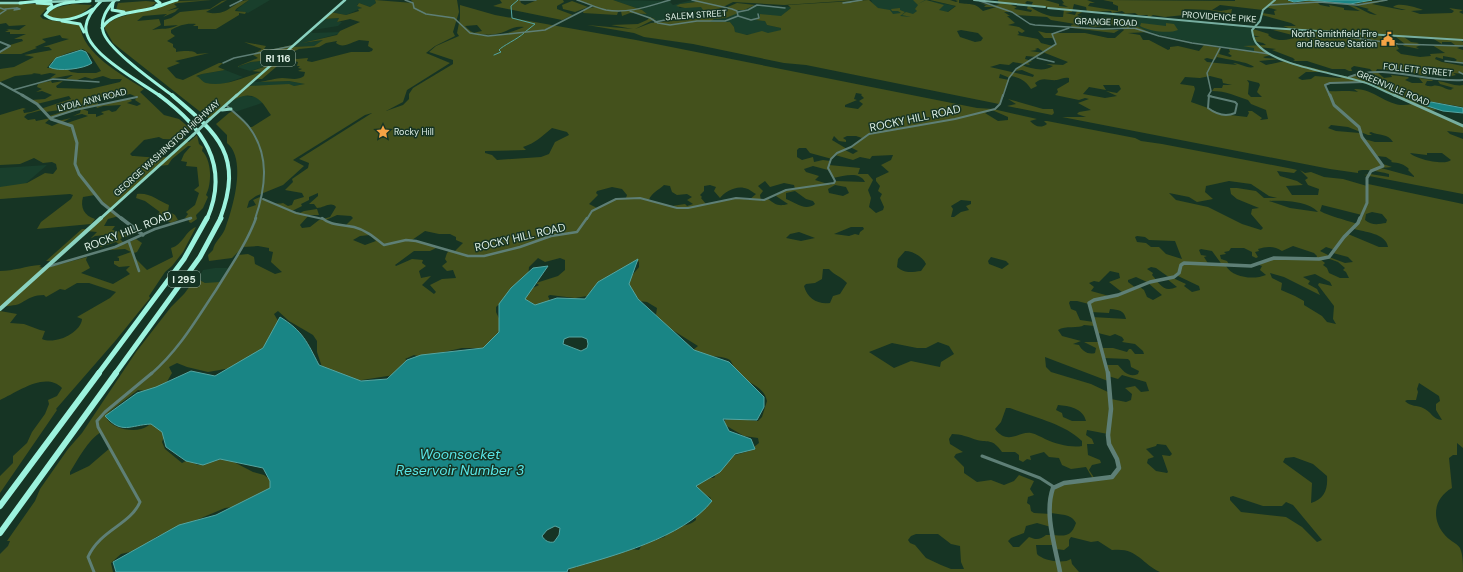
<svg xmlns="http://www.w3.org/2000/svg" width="1463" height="572" font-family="'DM Sans',sans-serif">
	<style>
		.built { fill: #193f2c }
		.green { fill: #44511c; fill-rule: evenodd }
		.water { fill: #198585; stroke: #54a5a2; fill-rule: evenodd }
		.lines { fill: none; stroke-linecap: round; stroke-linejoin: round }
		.stream { stroke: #54a5a2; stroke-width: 1 }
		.minor-far3 { stroke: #5e7f76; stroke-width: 1.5 }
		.minor-far2 { stroke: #5e7f76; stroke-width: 2 }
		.minor-far1 { stroke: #5e7f76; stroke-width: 2.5 }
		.minor { stroke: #5e7f76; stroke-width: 3 }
		.tertiary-far3 { stroke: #5e7f76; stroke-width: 2 }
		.tertiary-far2 { stroke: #5e7f76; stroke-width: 3 }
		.tertiary-far1 { stroke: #5e7f76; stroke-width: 3.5 }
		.tertiary { stroke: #5e7f76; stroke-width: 4.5 }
		.secondary-far1 { stroke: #77aea0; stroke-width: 2 }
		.secondary { stroke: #77aea0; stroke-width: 3 }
		.primary-far2 { stroke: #8ad2c0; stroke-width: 2.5 }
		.primary-far1 { stroke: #8ad2c0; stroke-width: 3 }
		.primary { stroke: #8ad2c0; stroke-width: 4 }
		.motorway-far3 { stroke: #9cf3de; stroke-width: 3 }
		.motorway-far2 { stroke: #9cf3de; stroke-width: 4 }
		.motorway-far1 { stroke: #9cf3de; stroke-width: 5 }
		.motorway { stroke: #9cf3de; stroke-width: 6 }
		.primary-bridge-far1 { stroke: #8ad2c0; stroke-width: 2.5 }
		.primary-bridge { stroke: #8ad2c0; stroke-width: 3 }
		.labels { text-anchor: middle; stroke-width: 3; stroke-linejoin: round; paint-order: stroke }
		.far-street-label { font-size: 9px; fill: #deefe5; stroke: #163424 }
		.far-poi-label { font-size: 9px; fill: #deefe5; stroke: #163424; text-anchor: end }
		.shield { fill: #163424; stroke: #a2b7ab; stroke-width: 1 }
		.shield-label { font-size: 10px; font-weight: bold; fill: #deefe5 }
		.street-label { font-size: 11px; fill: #deefe5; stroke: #163424 }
		.near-water-label { font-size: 14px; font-style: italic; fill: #59e6e7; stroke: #163424 }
	</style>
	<rect width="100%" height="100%" fill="#163424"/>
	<g class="built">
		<path d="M249,0H270L248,13L236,10Z"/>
		<path d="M344,0H375L376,3L370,7L359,3L357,5L362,8L346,15L330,12Z"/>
		<path d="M613,0L666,1L672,0L670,2L673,5L692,0L697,2L680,4L679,8L699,6L703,7L704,9L694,12H710L691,18L664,19L665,20L658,23L652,17L648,18L641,14H647L642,10Z"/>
		<path d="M871,0H926L955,6L947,12L933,10L919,20L905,19L874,7Z"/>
		<path d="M755,5L790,7L791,8L786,12L785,15L781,16H759L760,18L757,20L765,21L767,25L781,28V30L775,33L741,35L735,32L734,27L730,22H709L714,19L726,18L736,13V10H744Z"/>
		<path d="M1130,17L1251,26L1252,39L1262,53L1205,45L1156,34L1129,24Z"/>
		<path d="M339,18L337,22H342L338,26L313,30L312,33L340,32L338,34L303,43L324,40L314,46L291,47L323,19Z"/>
		<path d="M277,59L270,65L250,71L237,67L251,62Z"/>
		<path d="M225,70L243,77L221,85L204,83L196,77L202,74Z"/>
		<path d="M289,81L306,84L294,86L284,85L247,86L252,82Z"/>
		<path d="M237,95L255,97L261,100L262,103L235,112L226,106Z"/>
		<path d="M47,165L9,198L0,199V168Z"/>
		<path d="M215,268H229L220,283H205L198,279L203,270Z"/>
	</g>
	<g class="green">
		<path d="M212,0L178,3L174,4L177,7L167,11L179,8L175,12L163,17L167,14L143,16L137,21L159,19L161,25L152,30C161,28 170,30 178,25L164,26V20L171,18L180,12L210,9L222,1L227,0L206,12C229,18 233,0 249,0L236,9L235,11L246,12L245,14L239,13V15L216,29H198V26H193L196,24C186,23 180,25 171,30V33L175,36L167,41L173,44V47L176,49V52C183,51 194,50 197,54L209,53L175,61L180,63L167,68L176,78L183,80L219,63H223L218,67L225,70L202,74L196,76C201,78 202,82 206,83C226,87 242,77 262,72L252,71L270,65L277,59L251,62L236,67L258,58L253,55L262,49L244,42L266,46L264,49L269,50L292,45V47L314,46L323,40L302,43L337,35L340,31L360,22L350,19L337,22L339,18L323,19L330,12L346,15L359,11L358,9L362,8L357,6L359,3L370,7L376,3L375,0L413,3L411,0H457L459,12L453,32L455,36L435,46L426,53L450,63L407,90L403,102L386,111L403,105L409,99V94L413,88L453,64V60L429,52L436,46L459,36L457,33L460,18V5L495,15L636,40L977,108L993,109L1037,119L1030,121C1035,126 1040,129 1047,124L1044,121H1047L1135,138L1141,141L1162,144L1293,169L1297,170L1294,173L1277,171L1280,176L1297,181L1303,185L1286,186L1292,195H1318L1319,189L1308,185L1305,180L1308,178L1300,170L1305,173L1311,172L1324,177L1343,179L1367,186L1368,184L1463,204V448L1457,443V455H1453L1449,458L1452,488C1434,498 1431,518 1444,534C1448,540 1457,543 1460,548C1463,555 1463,564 1463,572H1160C1141,563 1137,547 1112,550L1098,541L1091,542L1071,537L1069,540V546L1064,550L1056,549L1054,545H1036L1037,554C1043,561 1064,564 1071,559L1072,564L1079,572H570L569,568L622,548L639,550L643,543L665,537L666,531L673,526C682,526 689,526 696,520L695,513L706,505L711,498L699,491L697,485L704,478H713L715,477L714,471L729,457L749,451L759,443L758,438L744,436L725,425V420L728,418L758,421L762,417L767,401C764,387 752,385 743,378C736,373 734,366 730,360C717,353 709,361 693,350L698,346L666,326L656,315L657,308L647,302L639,301L638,298L629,290V279L639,267V261L587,296L575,298L550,295L548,296L550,301L538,306L526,303L523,293L539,285L536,283L558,276L565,270V260L560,258L545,262L538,258L529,267L528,278L496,307V312L503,327L484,348H462L421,357L414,355L405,359L410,362L394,375L362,380H355L322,367L317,352V341L313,335L289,321L278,311L274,314L280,324L276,340L237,367L208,372L187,367L177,363L169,367L172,373L165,385L145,391L138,390L109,412L106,417C111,428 130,432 141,429C145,428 149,425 152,423L160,426L164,437L162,442L165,449L182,463L188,460L198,465L221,459L230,460L253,472L264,475L273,482L272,488L241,506L225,508L156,537L138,550L121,554L111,563L113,572H0V554L8,546L10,541H7L35,501L40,489L68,449L82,433L136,352L171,307L184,294L196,278L205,283L220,282L238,255L248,254L254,257L255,264L275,274L282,272L271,262L273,252L269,251V248L258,246L243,247L232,258L209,261L208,255L213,250C214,242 222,237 225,229C233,208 247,159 227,143V135L216,124L229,113L233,111L250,127H252L271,115C267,110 264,103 258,99C242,87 223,108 212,118H207L208,115L203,114L113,43L105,29V25L117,18L175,1ZM477,25L482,31L473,33C484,35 495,36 506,31C512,28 516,26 524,27C507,34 480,44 465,26ZM359,40L369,41L368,46L373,49L372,51L369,52H351L312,62L307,61L308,58C299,58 296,62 289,54L299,49L319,47L326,43L337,41L336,43C343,49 352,42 359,40ZM291,60L298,62L297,66H300L298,68L302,69L298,71L305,72L304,76C297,81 290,78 282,78C277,78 266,81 260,82L289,81L305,84L294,86L289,84L248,86L256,79H262L282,62ZM856,93L862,94L861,95L864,98L859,101L863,104L858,109L845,107V105L857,100L854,99ZM992,110L1008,117V120L998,121L985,113ZM372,113L299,159L309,163L308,168L292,179L293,182L285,190L302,193L304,197L294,200L292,205L288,206L283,203C276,205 265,201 260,197L253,200L256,205L247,208L249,201L256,196L283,185L304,166L293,160L365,115ZM552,128L567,132L569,135L555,142L549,154L541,157L497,160L492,155L485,153V151L526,150L523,147C536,143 542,136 552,128ZM834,136L839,141L846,142V140L843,138L847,136H856L862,138L850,147L858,151L853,154L845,150L847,149L832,140ZM799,148H806L810,153L832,159L835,155L853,160L860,157L870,159L872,156L893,155L891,160L881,165L889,172L876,178V181L880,186L878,191L882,194L880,198L884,207L883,210L876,213L869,207L871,198L868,190L873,180L868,174H858L860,168L829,165L830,161L823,160L814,162L813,157L802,160L797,157V150ZM813,166L828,170L833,178C845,176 859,171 865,182L835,181L831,185L815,180L819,176L806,172L804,169ZM765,181L770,187L784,183L794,185L795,189L782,191L776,196L788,204C778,207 775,204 768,199L761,201L760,195L763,191L758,186ZM1229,181L1251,184L1269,196L1277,198H1264L1256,191L1237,188H1230L1231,194L1237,199L1259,208L1252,209L1251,214L1263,228L1261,230L1242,224L1208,207L1176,200L1169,193L1189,197L1197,202L1213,199L1205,192L1206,186ZM664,185L670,186L672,192L677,195L687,194L692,197L687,200L693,204L687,206L685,204L672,206L649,200C651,193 659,190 664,185ZM710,185L716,187L714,191L720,198C725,192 735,186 744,188C748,188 752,192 756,194L749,200L739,198L706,204L701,198L702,197L700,195L704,191V186ZM835,185L846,187L849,193L843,196L829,193L828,189ZM612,187L622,189L627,195L626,198L613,200L597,208L589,204L598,195L596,193L597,191ZM795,191L806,199L813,201L815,204C805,212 795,202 786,199V193ZM318,193V196L309,204H314L317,208C324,208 331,201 336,207L330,217L319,220L310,227L302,228L300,225L309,215H319L317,209L304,211L300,213L292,211L302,206L301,204L309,200V197ZM961,200L971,201V204L966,206L969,210L961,212L954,217H951L953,209L951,206ZM1269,201C1283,200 1309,201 1318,212L1290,208ZM1322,205L1362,215L1358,224C1351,222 1324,214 1320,211ZM1372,212L1382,214L1387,220L1386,223C1379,224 1372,226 1365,220L1366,214ZM337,215L351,216L353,218L346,225L327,222L326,220ZM851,227H863L864,229L860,232L859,235L855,234L849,236L834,234ZM1354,229C1364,232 1386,233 1388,247H1379L1348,234ZM425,231L439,234H450L456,237V240L463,243L455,251L450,250L447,253L445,259L447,262L442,266L447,271L453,270L456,278L442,279L430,285L436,292L434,294L422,285L431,276L421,278L419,271L426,266L422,263L423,260L412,259L396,266L395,265L414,251H430L438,247L412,240ZM799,232L815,238L801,241L786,238L790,234ZM370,235L376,241L365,245L353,240L360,236ZM1137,236L1145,237L1149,240L1175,241L1182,259L1166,254L1159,247H1151L1146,243L1137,242L1135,237ZM1293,246L1314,253L1317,256L1316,259H1272L1259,265L1262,266L1260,270L1266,275C1254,280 1233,278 1226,266H1230L1227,261L1221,259L1220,255L1226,254L1224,252L1229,251L1231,248H1244L1252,252V256L1256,258L1258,257L1255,252L1259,251L1258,249C1267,246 1274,246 1282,251ZM1326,247L1335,250L1333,253L1348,257L1353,262L1345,263L1329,257L1330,256L1320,251ZM1201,249L1212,251L1223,266L1209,265L1204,257L1207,256L1201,255L1199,250ZM905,251C913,251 923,257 926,264L921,271C912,272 905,274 897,267L898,259ZM991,257L1006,261L1009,264L1002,269L989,264L988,261ZM1327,258L1338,262L1345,268L1343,270L1346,272L1349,278H1340L1329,273L1327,268L1323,265L1325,263L1320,259ZM1151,267L1156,268L1170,278L1167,279L1177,287C1163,293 1160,284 1152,275L1153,273L1147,269ZM823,269H829C834,275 842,277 847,283L840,294L833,296L830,303C818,305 807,298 804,286L806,284L815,283L822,279ZM1110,271L1119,273L1120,278L1109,282L1123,293L1109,296L1091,291L1094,287L1089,283L1094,281L1099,282ZM1270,273L1284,277L1320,295L1317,289L1308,284L1310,281L1303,277L1315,274L1330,282L1332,286L1319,283L1318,285L1334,306L1333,319L1336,324L1327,322L1322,316L1304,305V301L1295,296L1281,290L1282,283L1272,278ZM1178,276L1199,286L1200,290L1192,292L1184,286L1186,284L1173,278ZM1136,277L1147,282L1162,295L1153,300L1147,297L1144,290L1140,287L1136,288L1128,282V280ZM1077,301L1089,304L1091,312L1109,313L1110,309C1119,310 1124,310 1126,319L1092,317L1094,322L1080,320L1076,311L1071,309L1069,303L1070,301ZM1084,325L1095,326L1098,333L1110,336L1115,334L1122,337L1124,340L1122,342L1135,344L1143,351L1144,354H1135L1131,349H1129L1127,352L1113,348H1102L1099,342H1084L1096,348L1095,353C1088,355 1082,351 1079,345L1073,344L1081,341L1062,336L1058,330C1065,325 1079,329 1084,325ZM938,342L949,346L954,354L941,362L940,367L911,361L894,368L869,352L892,343L917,348H926ZM1045,357L1108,381V376L1118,379L1122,375L1146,382L1149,391L1141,392L1135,386L1125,388L1132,394L1131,400L1126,402L1111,399L1110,393L1091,384L1051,372L1046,367ZM1104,358L1128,359L1130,361L1131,367L1139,371L1138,374C1129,378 1123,371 1118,365H1106ZM1419,383L1439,396L1440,401L1436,404V410L1442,420C1433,420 1431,411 1423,408C1417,405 1411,407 1405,401L1407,400H1416L1418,392L1417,389ZM1058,405C1069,406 1083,408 1086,421H1072L1063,417L1062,413L1056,410ZM1006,408H1010C1034,418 1063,423 1082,441V446C1071,448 1056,444 1045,439C1041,437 1036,434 1031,433C1019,431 1008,446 995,429L1001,422ZM1087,430L1108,434L1111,446L1120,468L1114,476L1095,479L1089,470L1092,465L1101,463L1100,460L1088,455L1087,444H1094L1092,439L1086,435ZM101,432L110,448L89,466L70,475V472C78,459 88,440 101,432ZM952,434C961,434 968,437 977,440C989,443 992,438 1002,452H1015L1019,455V460L1023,462L1027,459L1031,460L1030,456L1044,452L1049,457L1059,458L1062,465L1071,469L1086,467L1093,479L1058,485L1051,494V513C1060,515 1071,513 1076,523C1070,541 1061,534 1046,535C1040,540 1036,540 1029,537L1019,547H1013L1008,541L1011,538L1024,533L1026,526L1037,523L1051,527V514L1034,513L1031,511L1030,505L1027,503L1028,497L1034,495L1030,489L1034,481L1019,475L1014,481L1004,485L991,480L977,482L964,473V467L954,457L956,454L963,452L950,444L949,439ZM1157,444L1166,445L1172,454L1170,456L1162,455L1168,472L1167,473L1156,471L1147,463L1148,459L1154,457L1146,449L1156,446ZM1294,457L1313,464L1327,476C1328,490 1324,499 1311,503L1312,483L1283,462L1285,458ZM1233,496L1263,506H1282L1286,502L1293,505L1322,540L1317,542L1302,527L1286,517L1241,512L1230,500V497ZM916,534H938L951,544L960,546L961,562L964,569H951L941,565L926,558L915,545L910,543L908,540L911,536Z"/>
		<path d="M500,0H523H520L521,3L525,5L537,0H563L564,2L557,6V9L573,15L562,20L493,6L502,3Z"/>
		<path d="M577,0H613L642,10L647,14L630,13L622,16L621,11L618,12L617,15L583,13L584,10L594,7Z"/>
		<path d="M692,0H858L784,5L733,2L715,11H703L701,14L693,12L703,10L701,7L685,8L676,6L680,4L696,2Z"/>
		<path d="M869,0L878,8L890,10L893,14L901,13L898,11H892L891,9L900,8V10L905,12L900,16L911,17L902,15L906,12L913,14L917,11L915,9L918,5L913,0H925L918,4L926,0L944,5L939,10L948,12L956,6L930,0H950L956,2L958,1L955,0H959V3C971,5 974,2 983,11L996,7H984L986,5L980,3L994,6L1000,4L998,3V0H1045L1059,4V6L1068,7L1062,4L1064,3L1062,0H1087L1095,3H1090L1088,6L1118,11V6L1113,4V2L1103,0L1235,1V0H1287L1296,3L1311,0L1337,3H1318L1320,5L1330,7L1329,5L1344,8V10L1360,11L1348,5C1359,5 1366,15 1377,15L1367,10L1369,9L1358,6L1356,3L1364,4L1362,2L1388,0L1372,4L1402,10H1406L1393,7C1399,1 1420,9 1423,10L1411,11L1420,14L1452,13L1454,11L1449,8L1463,10L1459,12L1463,14V40H1460L1463,42V46L1457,48L1463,50V63L1454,62L1457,60L1454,58L1443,56V59L1436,57L1435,59L1442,62L1463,66V74L1453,73L1456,75L1452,76L1428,69L1421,71L1427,75L1426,76L1404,71L1377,69L1376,71L1384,78L1392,77L1391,75L1408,77L1409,78L1405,80L1412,83H1423L1419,78L1432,80L1433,81H1427L1425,85C1432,88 1433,84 1439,86C1444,87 1447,90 1452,90L1451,89L1454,88L1440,84L1438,81C1446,82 1457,87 1463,85V107L1416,99L1428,102L1417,103L1418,104L1437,110L1428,111L1463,126V133L1447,131L1450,134L1463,139V194L1364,175L1370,174L1389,177V174C1383,172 1363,168 1358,171V173L1330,169L1062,117H1086L1077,114L1079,112L1091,110L1078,103L1089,99L1085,98L1079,100L1055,95L1058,92L1057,89L1069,82V78C1064,77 1062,79 1057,80C1048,81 1043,76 1035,83L1037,86L1031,89C1026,81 1021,78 1011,76L1010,78L1000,74L999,78L1009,80L999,104L806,65L784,63L693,44L644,37L634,33L587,25L633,29L611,25L638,24L647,20L650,17L655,19L635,29L651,23L702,18L737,3L755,5L744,10H737L738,13L726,18L714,19L710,22H730L734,27L735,32L747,35L762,31L768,33L781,30V28L767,25L765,21L756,20L760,18V14L781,16L791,8L788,5ZM1027,1L1033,2L1031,6L1064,9L1063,17C1050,18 1037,12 1028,5L1027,9L1032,10L1031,12L1014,9L1017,7L1011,5L1013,4H1027L1025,3ZM1074,4L1086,7L1087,12L1111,11L1112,13L1122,11L1125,13L1121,14L1135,13L1138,15H1148L1146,18H1148L1153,15L1165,17L1184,15L1182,11H1185L1184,9L1209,10L1231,14L1232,9L1221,11L1212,10L1220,5L1263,10L1266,7L1277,10L1274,11L1275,15L1262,13V15L1291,23L1296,26H1283L1291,29L1273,30L1296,36C1288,42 1274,41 1268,35L1269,34L1253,29L1252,35L1260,37H1253L1254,41L1263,43L1266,45L1243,46L1254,48V52L1229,49L1230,52L1228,53L1232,56L1230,57L1219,54L1221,48L1204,45L1199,51L1178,46L1170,47V49L1168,50L1149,40H1143L1140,35L1128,33L1149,32L1119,18L1101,17L1110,19L1109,21L1087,19L1077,15L1084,11H1077L1075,15L1065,13L1072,12ZM1004,12H1011L1016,15L1047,17L1051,20L1075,24L1071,25L1072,28L1114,33L1119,30L1084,28L1078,26L1084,23C1086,23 1088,25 1090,26C1099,29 1118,20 1124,30L1115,38H1108L1085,33H1046L1038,31L1044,38H1052L1056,42L1053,46L1041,43L1038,39L1017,35L1019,34L1018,31L1022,33L1025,31L1019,27L1008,25L1015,23L1007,16H1010ZM961,30L978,33L983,38L981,41L975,42L960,37L957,31ZM1381,36L1396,37L1405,44L1403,45L1404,46L1419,49L1416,47L1421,45L1417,44L1419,43L1411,42L1404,37L1432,38L1442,44V42H1451L1455,45H1432L1445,53L1430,54L1431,56L1420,57L1401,54L1396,50L1399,49L1396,44L1387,41ZM1259,47L1276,49L1272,50L1293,58L1295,60L1293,61H1307L1332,69H1345L1349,71H1352L1351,68L1354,66L1370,69L1373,72L1372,73L1378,77L1371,76L1363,73L1370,77L1363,78L1355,74L1349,77L1339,75L1343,77L1340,78L1315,76L1311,79L1302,80L1298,78L1306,72H1329L1285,61L1266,65L1259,61L1280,59L1265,58L1263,57L1271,55ZM1038,48L1045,53L1068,62L1063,65L1046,64L1053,66C1045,72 1031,69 1022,65L1015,71L1022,70L1034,75L1033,77L990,67L1000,64L1009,65L1013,62L1030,65L1028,63L1032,61L1025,59L1026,56L1037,57L1044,53L1030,51L1037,50L1035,49ZM1217,57C1225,59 1249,62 1254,67C1247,69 1240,63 1233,63L1237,65L1207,62L1204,59L1207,58L1215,60ZM1210,76L1222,79L1223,83L1232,85H1223L1222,88H1214L1212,91C1226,91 1236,96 1248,100L1251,104L1266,110L1268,119L1260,120L1262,118L1252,111H1248L1249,113L1247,117L1221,114L1208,108L1191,102L1195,89L1194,86L1180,84L1185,77L1200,78ZM1247,80L1259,83L1260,85L1257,92L1262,97H1251L1248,94L1249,83ZM1376,81L1393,84L1374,86L1412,104C1388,110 1376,88 1354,89L1358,92C1347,90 1340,92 1328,91L1326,87L1327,84L1364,82L1369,84ZM1103,85H1119L1121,89L1117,93L1106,91L1117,96L1105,98L1083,94L1089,87L1106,90ZM1331,125L1348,127L1368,135H1372L1369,133L1371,132C1379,136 1388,133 1393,142H1375L1364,139L1360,133L1336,131L1328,128ZM1410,153L1427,155V153H1442L1451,160C1445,166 1415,159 1410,153ZM1377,156L1386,157L1392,161L1391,162C1399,163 1404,164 1409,169L1408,170L1414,176V177L1381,168L1392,167L1383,164Z"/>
		<path d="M146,1L156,2C151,11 125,13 116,10L118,3Z"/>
		<path d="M572,1L588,7L575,12L563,9L562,5Z"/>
		<path d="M0,4H40L50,5L40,16L43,19L80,25C82,54 123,75 144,89L140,92L164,115L179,119L192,130L185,134L184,139L187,140L163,139L159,137L144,140L130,154L132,156C141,156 163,160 171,155C176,151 181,146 185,142H189L197,135L199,144L203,147L202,151C212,160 212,184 206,195L208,197L203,208L196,215L197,219L191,223L189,222L188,218H185L188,214L186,212L195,205L199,193L194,190L199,186L197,167L186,166L187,162L181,161L184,154L191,146H188L172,159L168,165L159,166L111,208L109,209L95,195L83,197C80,207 84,216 95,219L91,224L37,229L41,222L71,199L73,195L70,194L0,199V187L27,183L45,173L53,174L57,169L56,164L52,162L43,163L34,158L20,164L0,165V115L23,108L26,109L23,110L24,113L31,112L71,99L69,96L37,104L31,100L45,99L52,95L42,91L36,92L42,89L37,87L38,84L45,82L51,81L52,83L63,81L56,86L57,88L90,89L120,82L122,79H111L103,76L92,79L85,77L77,80L66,79L73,75H71L49,79L56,74L50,73L40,75L41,74L32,73L34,74L15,76L0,82V69L14,67L34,57L24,55L52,50L49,47H43L69,39L62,38L60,35L42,39L46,42L35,47L37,48L21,54H0V52L10,45L23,41L22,39H14L26,34H10V32H5L9,30L6,29L19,30L26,25L9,26L6,23L0,24ZM83,49L90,54L101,71L96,73H78L71,72L65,68H47C53,57 68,52 83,49ZM130,94L137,97L135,100L141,104L137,106L127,103L132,101L130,99L98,105V102L96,101L101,97L116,98ZM121,105L116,111L112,112L109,110L101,112L104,114L96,117V114H88V111L82,109L96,106L97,108L103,106ZM81,109L80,113L73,116L82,114L88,116L67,123L63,122L71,118L58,121L61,122L52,126L45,123L51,118L36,121L35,119L28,120L24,117L27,114L42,110L45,112L60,110L59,113L49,116L51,118Z"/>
		<path d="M73,4L92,5C81,17 63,23 47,15L54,8Z"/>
		<path d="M1141,23L1166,26V23L1174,24L1178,30C1169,34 1148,31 1140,26Z"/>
		<path d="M1008,99L1043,109H1053L1054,113L1052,115L1007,106L1016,104Z"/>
		<path d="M137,194C149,192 159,201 169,205L168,211L175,215L178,220L171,223L157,215L160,212L145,201L136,198Z"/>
		<path d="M110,210L119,216L108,219L104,226H115L112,230L122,232L134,228L140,232L120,239L125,244L136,239L142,243L137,252L134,253L135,258L147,270L173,257L171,248C183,245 185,231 196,227L183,252L172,266L165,272L149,296L150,298L116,340L56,409L57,410L0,493V476L13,463V456L27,443L32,432L45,414L49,404L48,400L57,396L62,388C45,371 18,392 0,400V311L17,314L10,323L24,324L40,330L45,331L42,339C55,345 81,333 82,319L77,317L110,298L116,292L89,283H77L65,290L60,289L46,297L44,295C34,295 29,298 21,303C14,307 7,304 0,309V271C14,271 26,266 40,265L41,266L39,267L46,268L87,257L86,260L90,268L81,273L113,284L130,274L126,270L130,266L119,267L114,264V261H119V258L117,257L131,252L125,249L108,250L120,245L116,242L101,247L99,246L88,249L110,239L106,235L95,236L90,239L97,232L87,231L53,261H46L82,229H89Z"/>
	</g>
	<g class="water">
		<path d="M1288,0H1372L1350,4L1309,0L1294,2Z"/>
		<path d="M81,50L86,52L92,63C84,69 58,72 49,67L56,58Z"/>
		<path d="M1431,102L1463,108V113L1443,111L1424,105Z"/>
		<path d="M638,259L629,284L638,299L694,350L729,362L764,397V407L757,420L723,419L729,431L751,439L755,449L735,454L720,472L696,486L712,501C683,538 612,556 568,569L567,572H116L113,562L179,525L216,515L270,488V481L263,468L220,459L203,465L186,461L166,447L162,432L151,424C130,425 122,435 105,416L137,393L156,387L191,371L215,376L263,348L280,317C303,331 307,342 319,365L361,381L387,379L407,360L421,355L483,348L499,332V304L511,288L533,268L548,266L525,299L535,305L557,298L585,299L598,282ZM569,337H582L587,339L588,344L587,348L581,351L563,344L564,339ZM555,526L560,528L559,535L554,542C549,543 545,541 542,536L547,530Z"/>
	</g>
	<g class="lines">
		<g class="stream">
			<path d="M518,0L511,6L512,18L535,24L525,32"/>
			<path d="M494,55L501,52L499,50C502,46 518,39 524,33"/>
		</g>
		<g class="minor-far3">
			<path d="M405,0L413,3L414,8L426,14L454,18L470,33L488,36L545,30L592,6"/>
			<path d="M520,0H536"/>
			<path d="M577,0C587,3 597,8 606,10C628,14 649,6 670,0"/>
			<path d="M980,1L1012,12L1030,24L1035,25L1102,29L1134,28L1159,36L1192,43L1270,54"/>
			<path d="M851,2L843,3L862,0"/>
			<path d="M1269,5L1319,2L1357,5L1387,0"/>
			<path d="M230,6L242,0"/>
			<path d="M0,8L6,10L0,14"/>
			<path d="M17,8L20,9L14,10Z"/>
			<path d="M5,9L17,8"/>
			<path d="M630,11L650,18L658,23L670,25L697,21H725L738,16L737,11L732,9L692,0"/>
			<path d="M738,12L748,10L757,5L785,8"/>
			<path d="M738,16L751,20L759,18L758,14"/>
			<path d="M655,22L680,17"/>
			<path d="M1320,33L1398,44L1463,46"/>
			<path d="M1037,58L1054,62"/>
			<path d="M1445,61L1463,63"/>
			<path d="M223,63L234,58L292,46"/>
			<path d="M1459,72L1463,74"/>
			<path d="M13,90L53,79L99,82"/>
			<path d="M1003,96L1009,78L1016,69L1056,44L1052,34L1069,28"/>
			<path d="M1208,96L1211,91L1207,73L1220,48"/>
			<path d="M1209,96H1211"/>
		</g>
		<g class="minor-far2">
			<path d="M1209,95L1208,108C1216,114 1226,117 1235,113L1237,104L1235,102L1209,96"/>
			<path d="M226,105C233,112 243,119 249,127C270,155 266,187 255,219"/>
			<path d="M50,118L75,110L137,97"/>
			<path d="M263,199L296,213L323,219"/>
			<path d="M189,219L191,218"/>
			<path d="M587,219L592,211L616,199L640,198L677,208H688L736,198L764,200L786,190L834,183L835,181L828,168L831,159L837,153L851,147L869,134L955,119L995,109L1000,104L1003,95"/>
		</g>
		<g class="minor-far1">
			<path d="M322,218C331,226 342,224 354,227C366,230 375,238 384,245L406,240L416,241L468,256H484L520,247L551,236L577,232L587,218"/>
			<path d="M129,242L139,271"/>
			<path d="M50,266L115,247L155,229L191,218"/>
			<path d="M151,374C179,350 196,320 216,290C230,267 247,243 256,218"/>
		</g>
		<g class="minor">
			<path d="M982,456L1040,478L1054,487"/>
			<path d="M94,572L88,557C100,530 130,525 140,502L98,427L97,421L105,412L152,373"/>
		</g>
		<g class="tertiary-far3">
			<path d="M0,42L10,46L0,52"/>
			<path d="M1349,77C1385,63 1426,83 1463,80"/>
			<path d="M0,83L24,96"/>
			<path d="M1330,96L1325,85L1330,83L1364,82"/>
		</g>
		<g class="tertiary-far2">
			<path d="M22,95L37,104L51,119L72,126L77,143L75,164L79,174L102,203L122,219"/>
			<path d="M1330,95L1334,105L1359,127L1362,137L1383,166L1371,171L1367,178V203L1360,219"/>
		</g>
		<g class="tertiary-far1">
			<path d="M121,218L143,235"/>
			<path d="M1108,374L1089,303L1094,300L1118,295L1150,282L1174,277L1179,273L1181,265L1184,263L1251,266L1274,258L1319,259L1329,257L1344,237L1358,223L1360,218"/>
		</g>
		<path class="tertiary" d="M1060,572C1055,546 1044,513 1053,488L1064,483L1112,477L1119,468L1117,459L1109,444L1108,435L1111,409L1108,373"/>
		<g class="secondary-far1">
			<path d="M974,0L1045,7"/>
			<path d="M1275,0L1263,10L1260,21L1252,30C1253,35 1253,40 1257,44C1275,66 1336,73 1363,82C1374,85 1385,92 1396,96"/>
			<path d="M1048,8L1255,27L1463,40"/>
		</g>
		<path class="secondary" d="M1394,95L1463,126"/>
		<g class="primary-far2">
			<path d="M43,2L74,1"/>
			<path d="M0,3H22"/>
			<path d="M236,96L345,0"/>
		</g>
		<g class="primary-far1">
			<path d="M222,110L231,109"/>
			<path d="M210,119L237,95"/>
			<path d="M100,219L193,135"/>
		</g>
		<path class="primary" d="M0,309L101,218"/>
		<g class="motorway-far3">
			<path d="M102,0C95,7 87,16 86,26C83,52 141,82 160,96"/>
			<path d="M115,0C107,9 100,19 103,31C107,49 157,84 173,96"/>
			<path d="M156,0L160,3L156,6"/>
			<path d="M90,1C75,2 54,1 45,15C59,25 80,18 93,9"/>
			<path d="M20,3L51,0"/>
			<path d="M37,3L51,4L52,6L48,9"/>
			<path d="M113,3L112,10L124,12"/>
			<path d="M62,21L80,24L84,32"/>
			<path d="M102,28C113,11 136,13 153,8C161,6 169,2 177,0"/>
		</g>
		<g class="motorway-far2">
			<path d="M159,95C202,127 231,164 207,219"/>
			<path d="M172,95C218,134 244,155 220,219"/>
		</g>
		<g class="motorway-far1">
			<path d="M98,374L184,259L207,218"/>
			<path d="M115,374L200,257L221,218"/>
		</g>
		<g class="motorway">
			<path d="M0,506L99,373"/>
			<path d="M0,533L116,373"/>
		</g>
		<path class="primary-bridge-far1" d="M96,1L119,0"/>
		<path class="primary-bridge" d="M193,135L210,119"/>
	</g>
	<defs>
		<symbol id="civic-bare" viewBox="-9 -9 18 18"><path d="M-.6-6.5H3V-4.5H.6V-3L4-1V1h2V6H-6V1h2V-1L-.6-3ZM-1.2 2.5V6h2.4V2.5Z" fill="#f5a345" stroke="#163424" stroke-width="2.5" paint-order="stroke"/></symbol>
		<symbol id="sight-bare" viewBox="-9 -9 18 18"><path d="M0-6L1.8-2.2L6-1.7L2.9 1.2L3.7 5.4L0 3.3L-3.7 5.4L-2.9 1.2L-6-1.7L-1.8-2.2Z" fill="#f5a345" stroke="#163424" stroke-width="2.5" paint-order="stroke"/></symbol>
	</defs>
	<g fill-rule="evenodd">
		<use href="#civic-bare" x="1378" y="29" width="20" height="20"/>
		<use href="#sight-bare" x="373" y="122" width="20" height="20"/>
	</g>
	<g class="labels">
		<g class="far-street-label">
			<text transform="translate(696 15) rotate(-4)" y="3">SALEM STREET</text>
			<text transform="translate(1219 17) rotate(4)" y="3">PROVIDENCE PIKE</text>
			<text transform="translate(1106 22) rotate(2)" y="3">GRANGE ROAD</text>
			<text transform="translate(1418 70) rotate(6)" y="3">FOLLETT STREET</text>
			<text transform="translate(1393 88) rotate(23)" y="3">GREENVILLE ROAD</text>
			<text transform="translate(92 100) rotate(-14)" y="3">LYDIA ANN ROAD</text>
			<text transform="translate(167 148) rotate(-42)" y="3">GEORGE WASHINGTON HIGHWAY</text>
		</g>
		<g class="far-poi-label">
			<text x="1377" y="37">North Smithfield Fire<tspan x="1377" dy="10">and Rescue Station</tspan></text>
			<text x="394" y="135" text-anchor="start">Rocky Hill</text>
		</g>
		<g class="shield">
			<rect x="261" y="50" width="34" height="16" rx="3"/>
			<rect x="168" y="271" width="32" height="16" rx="3"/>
		</g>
		<g class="shield-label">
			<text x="278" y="62">RI 116</text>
			<text x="184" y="283">I 295</text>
		</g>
		<g class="street-label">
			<text transform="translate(915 118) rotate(-12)" y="4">ROCKY HILL ROAD</text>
			<text transform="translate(128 231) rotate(-21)" y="4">ROCKY HILL ROAD</text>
			<text transform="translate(520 237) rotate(-13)" y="4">ROCKY HILL ROAD</text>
		</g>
		<g class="near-water-label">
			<text x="460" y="459">Woonsocket<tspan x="460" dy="16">Reservoir Number 3</tspan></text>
		</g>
	</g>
</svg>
